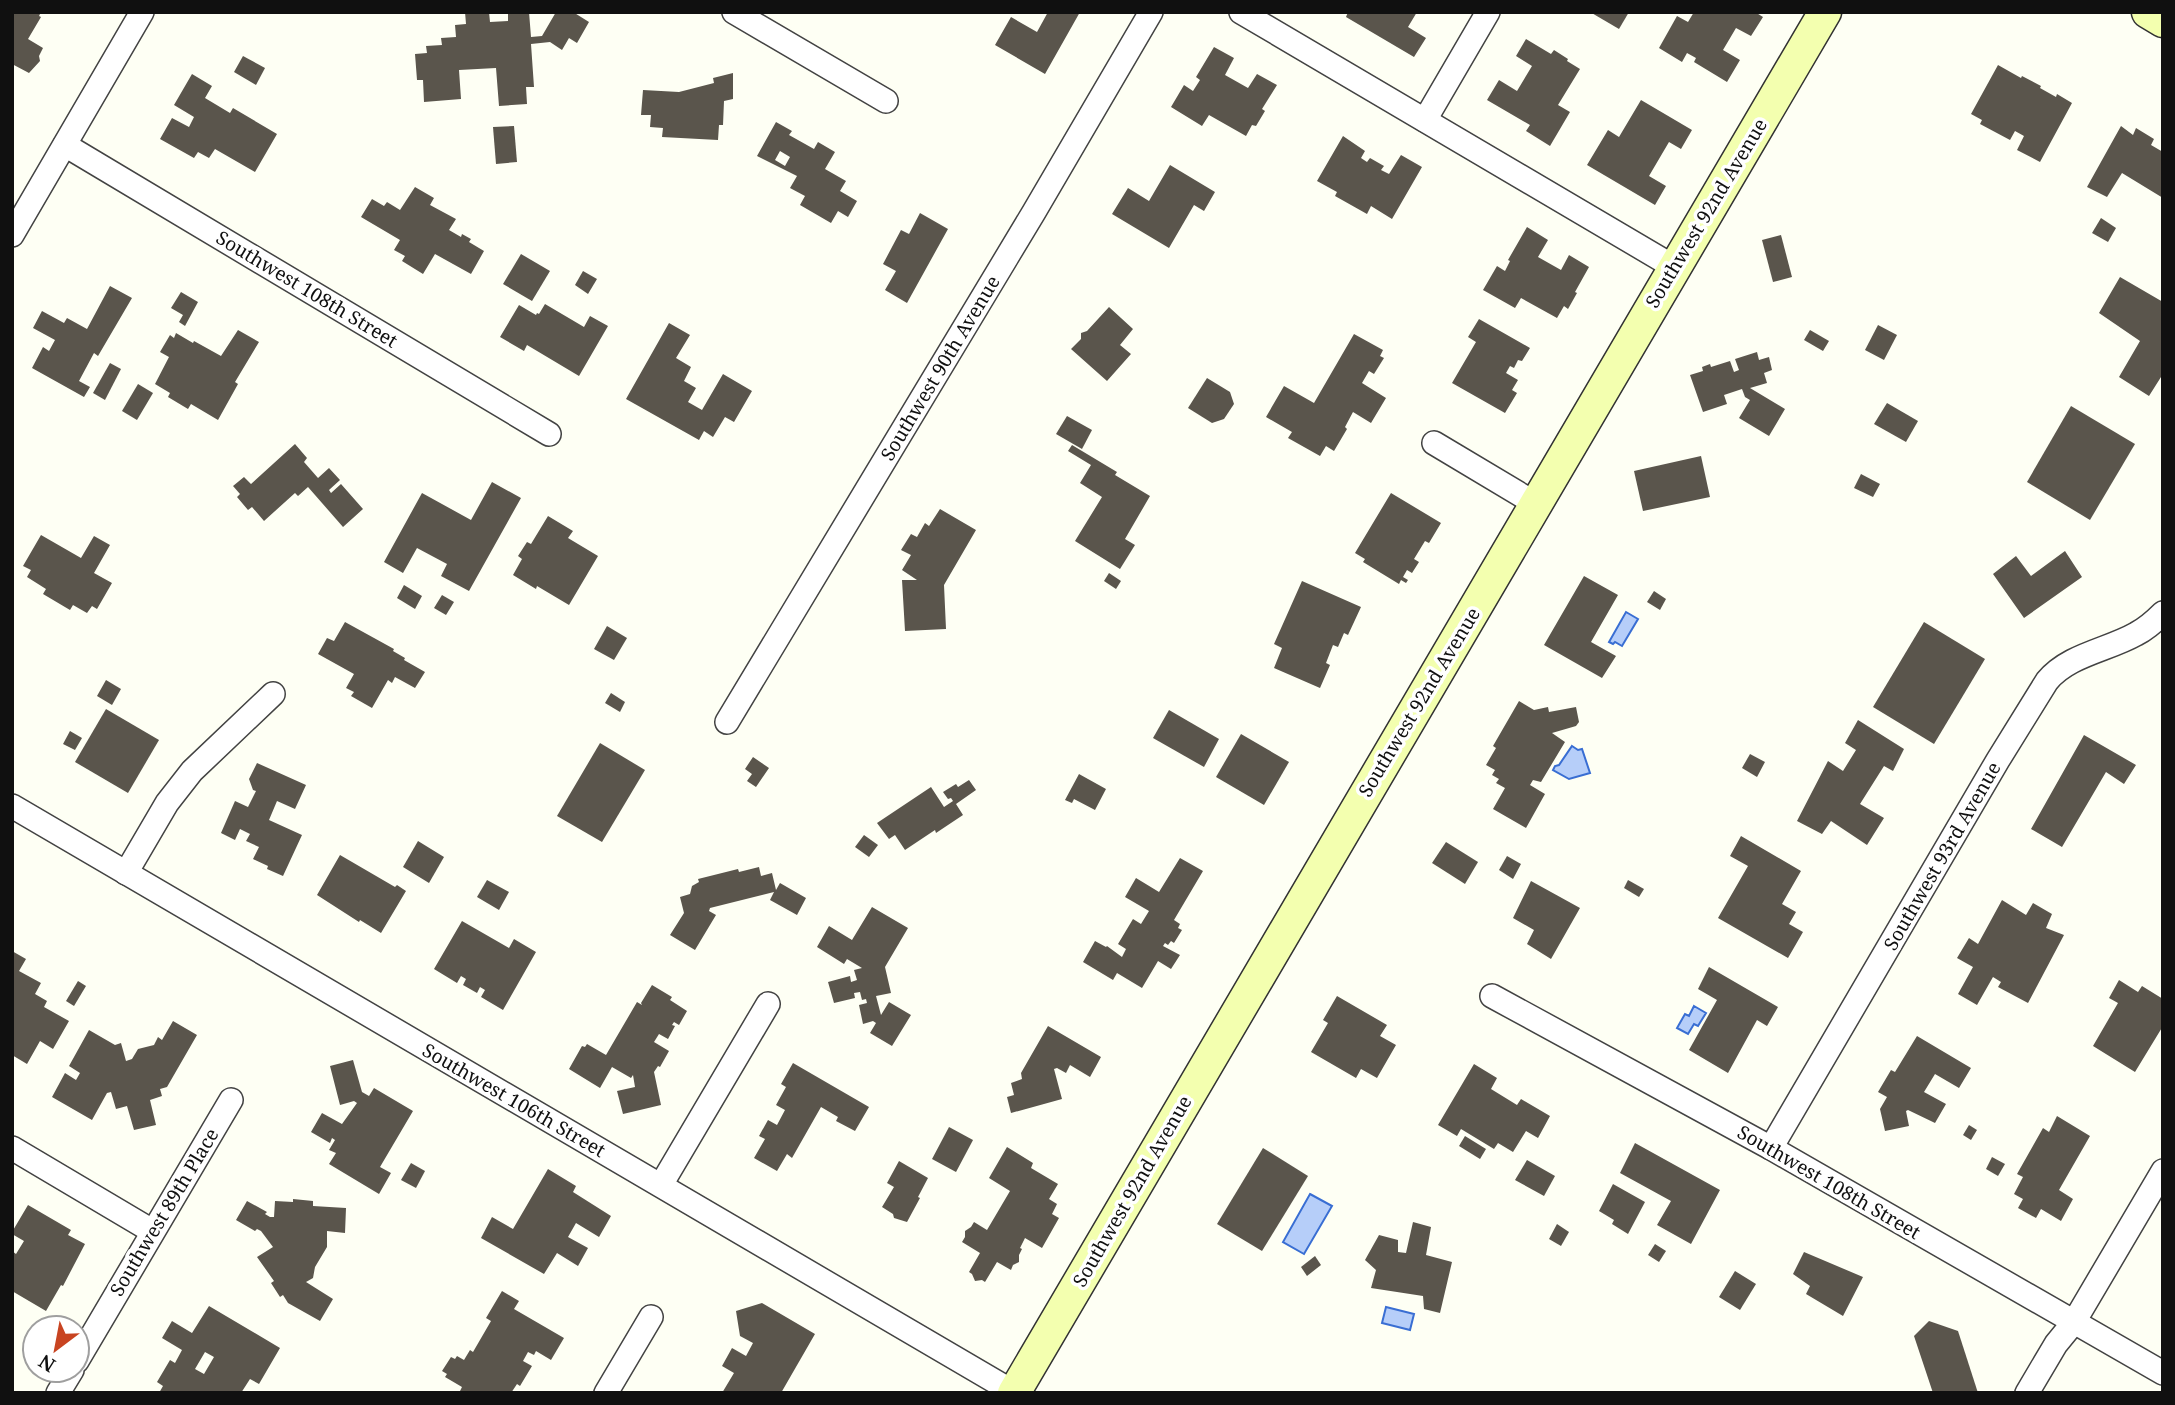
<svg xmlns="http://www.w3.org/2000/svg" width="2175" height="1405" font-family="'Noto Serif',serif">
	<style>
		.water { fill: #b6cef9; stroke: #396ed3; stroke-width: 2 }
		.building { fill: #5a554c; fill-rule: evenodd }
		.lines { fill: none; stroke-linecap: round; stroke-linejoin: round }
		.street-casing { stroke: #434343; stroke-width: 26 }
		.secondary-casing { stroke: #323232; stroke-width: 35 }
		.street { stroke: #fff; stroke-width: 23 }
		.secondary { stroke: #f3ffaf; stroke-width: 32 }
		.labels { text-anchor: middle; stroke-width: 7; stroke-linejoin: round; paint-order: stroke }
		.street-label { font-size: 19px; fill: #101010; stroke: #fff }
	</style>
	<rect width="100%" height="100%" fill="#fefff4"/>
	<g class="water">
		<path d="M1626,612L1638,619L1622,646L1615,642L1613,644L1609,642Z"/>
		<path d="M1572,746L1578,750L1582,749L1590,773L1569,779L1553,770L1555,766L1559,765Z"/>
		<path d="M1694,1006L1706,1013L1698,1026L1694,1024L1688,1034L1677,1028L1685,1014L1689,1016Z"/>
		<path d="M1310,1194L1332,1206L1304,1254L1283,1242Z"/>
		<path d="M1386,1307L1414,1314L1410,1330L1382,1323Z"/>
	</g>
	<g class="building">
		<path d="M12,12H41L39,16L41,17L28,39L43,48L39,56L40,61L29,73L12,64Z"/>
		<path d="M465,12H489L490,22L508,21V12H529L531,37L542,36L556,12H573L589,22L577,43L569,38L562,50L550,42L531,44L534,87H526L527,104L499,106L496,68L459,70L461,99L424,102L423,80H417L415,54L427,53L426,46L442,45L441,38L456,37L455,25L466,24Z"/>
		<path d="M1048,12H1080L1045,74L995,45L1011,17L1037,32Z"/>
		<path d="M1348,12H1417L1408,27L1426,38L1414,57L1346,17Z"/>
		<path d="M1590,12H1629L1619,29Z"/>
		<path d="M1694,12H1755L1763,17L1751,36L1736,28L1723,50L1740,60L1727,82L1694,62L1696,58L1687,53L1682,62L1659,48L1677,16L1688,22Z"/>
		<path d="M1526,39L1551,54L1554,50L1568,59L1567,61L1580,69L1558,105L1570,112L1550,146L1526,131L1530,125L1487,100L1499,80L1517,91L1532,66L1516,56Z"/>
		<path d="M1214,47L1234,58L1225,75L1248,88L1257,74L1277,85L1262,109L1265,111L1256,126L1252,125L1246,136L1209,115L1202,126L1171,107L1184,85L1193,91L1200,80L1196,77Z"/>
		<path d="M243,56L265,68L256,85L234,72Z"/>
		<path d="M1998,65L2021,78L2022,76L2041,86L2040,88L2056,97L2057,94L2072,103L2040,162L2017,150L2024,136L2015,131L2010,140L1980,124L1982,120L1971,114Z"/>
		<path d="M733,73V99L724,101L723,125H719L718,140L662,137L663,128L650,127L651,115H641L643,90L679,92L714,83L713,78Z"/>
		<path d="M192,74L212,86L205,98L230,113L233,108L277,134L255,172L215,149L209,158L198,152L194,158L160,139L172,118L189,127L194,117L174,105Z"/>
		<path d="M1641,100L1692,130L1681,149L1669,142L1649,176L1666,186L1655,205L1587,165L1608,130L1619,137Z"/>
		<path d="M776,122L792,131L789,135L814,149L818,142L835,152L825,169L846,181L840,191L857,201L848,217L838,211L831,223L800,205L805,196L790,188L797,176L757,156ZM780,151L790,157L785,166L775,160Z"/>
		<path d="M514,126L517,162L496,164L493,127Z"/>
		<path d="M2121,126L2133,135L2136,128L2154,139L2151,145L2163,152V198L2122,173L2107,197L2087,187Z"/>
		<path d="M1343,136L1365,151L1361,158L1367,162L1370,158L1384,166L1381,170L1389,174L1401,155L1422,167L1392,219L1371,206L1367,214L1335,196L1337,192L1317,181Z"/>
		<path d="M1170,165L1215,192L1204,211L1194,205L1169,248L1112,214L1128,188L1149,201Z"/>
		<path d="M415,187L434,198L430,205L456,219L449,230L461,237L462,234L471,239L469,242L484,251L471,274L435,254L423,274L402,261L405,256L394,250L400,240L361,217L372,199L384,206L387,202L400,210Z"/>
		<path d="M920,213L948,229L907,303L885,290L896,271L883,264L901,230L909,234Z"/>
		<path d="M2101,218L2116,228L2108,242L2092,233Z"/>
		<path d="M1527,227L1548,240L1538,257L1561,270L1569,255L1589,267L1575,292L1577,293L1568,309L1564,306L1557,318L1521,298L1515,308L1483,290L1497,266L1505,271L1510,261L1508,260Z"/>
		<path d="M1781,235L1792,277L1773,282L1762,240Z"/>
		<path d="M521,254L550,271L532,301L503,284Z"/>
		<path d="M583,271L597,279L588,294L575,285Z"/>
		<path d="M2120,277L2163,302V378L2161,377L2149,396L2119,377L2140,341L2099,313Z"/>
		<path d="M110,286L132,298L98,356L94,353L79,381L90,387L84,397L32,368L43,347L49,351L55,340L33,328L42,311L64,323L67,318L87,329Z"/>
		<path d="M181,292L198,302L185,326L179,322L183,315L171,308Z"/>
		<path d="M545,304L584,327L590,316L608,326L579,376L527,345L524,351L500,337L519,305L536,315L537,313L539,314Z"/>
		<path d="M1109,307L1133,329L1120,345L1131,354L1107,381L1071,349L1081,339V333L1087,331Z"/>
		<path d="M1479,319L1530,348L1522,361L1518,360L1514,368L1510,366L1506,373L1518,380L1512,390L1517,393L1505,413L1452,383L1476,342L1468,337Z"/>
		<path d="M669,323L690,335L676,358L691,367L684,381L696,388L688,402L702,410L723,374L752,391L734,422L725,417L713,437L704,431L699,440L626,399Z"/>
		<path d="M1878,325L1897,335L1884,360L1865,350Z"/>
		<path d="M238,330L259,342L235,382L238,384L218,420L191,404L188,409L168,397L170,393L155,384L169,357L160,352L170,335L174,338L176,333L193,343L194,341L221,356Z"/>
		<path d="M1810,330L1829,341L1823,351L1804,340Z"/>
		<path d="M1354,334L1383,350L1380,356L1384,358L1374,374L1369,371L1362,383L1386,398L1371,423L1353,412L1345,427L1347,429L1334,451L1326,446L1320,456L1288,438L1292,432L1266,417L1284,386L1314,403Z"/>
		<path d="M1757,352L1759,360L1769,357L1772,370L1764,373L1767,383L1750,388L1785,409L1769,436L1739,418L1750,400L1745,397L1742,389L1724,395L1727,404L1703,412L1690,375L1703,371L1702,367L1710,364L1711,367L1730,361L1734,372L1739,370L1735,359Z"/>
		<path d="M110,363L121,369L105,400L93,393Z"/>
		<path d="M1207,378L1230,392L1234,404L1224,419L1212,423L1188,408Z"/>
		<path d="M138,384L153,393L137,420L122,411Z"/>
		<path d="M1887,403L1918,421L1906,442L1874,424Z"/>
		<path d="M2071,406L2135,444L2090,520L2027,482Z"/>
		<path d="M1067,416L1092,430L1082,449L1056,434Z"/>
		<path d="M295,444L307,458L304,462L318,478L329,468L340,480L329,490L331,493L341,484L363,509L343,527L308,487L298,496L295,493L264,521L252,507L248,510L237,497L240,494L233,486L244,477L251,484Z"/>
		<path d="M1072,445L1117,472L1115,475L1150,496L1125,539L1135,545L1120,569L1075,541L1102,497L1080,483L1091,465L1068,451Z"/>
		<path d="M1701,456L1710,497L1643,511L1634,471Z"/>
		<path d="M1861,474L1880,484L1873,497L1854,488Z"/>
		<path d="M492,482L521,498L469,591L441,576L447,564L417,548L403,573L384,562L422,493L471,520Z"/>
		<path d="M1391,493L1441,523L1429,543L1425,541L1414,559L1419,562L1412,573L1407,570L1403,577L1408,580L1406,583L1401,580L1399,584L1363,562L1365,559L1355,553Z"/>
		<path d="M940,509L976,530L944,585L946,629L905,631L902,580H917L902,570L911,555L901,550L911,534L917,537L925,523L929,526Z"/>
		<path d="M548,516L573,531L568,538L598,556L569,605L537,586L536,589L513,575L522,559L518,556L527,542L531,544Z"/>
		<path d="M41,535L81,558L94,536L110,545L94,573L112,583L97,609L92,606L87,613L73,605L70,610L43,594L46,589L27,577L31,570L23,566Z"/>
		<path d="M2065,551L2082,577L2024,618L1993,574L2016,556L2031,576Z"/>
		<path d="M1109,573L1121,581L1116,589L1104,581Z"/>
		<path d="M1584,576L1618,595L1591,642L1616,656L1602,678L1544,645Z"/>
		<path d="M1302,581L1361,607L1348,635L1344,633L1338,647L1333,645L1326,663L1330,665L1320,688L1274,668L1282,648L1274,644Z"/>
		<path d="M404,585L422,596L415,609L397,598Z"/>
		<path d="M1654,591L1666,599L1660,610L1647,602Z"/>
		<path d="M442,595L454,602L446,615L434,608Z"/>
		<path d="M345,622L394,649L393,651L405,658L404,660L425,672L415,688L395,677L392,683L388,680L372,708L351,696L354,692L346,688L354,674L318,654L327,638L334,641Z"/>
		<path d="M1924,622L1985,659L1934,744L1873,707Z"/>
		<path d="M607,626L627,638L614,660L594,649Z"/>
		<path d="M106,680L121,689L112,705L97,696Z"/>
		<path d="M611,693L625,702L620,712L605,703Z"/>
		<path d="M1519,701L1534,710L1548,707L1549,712L1576,707L1579,722L1576,726L1552,733L1565,742L1541,782L1533,780L1530,785L1545,794L1526,828L1493,809L1505,788L1496,783L1499,779L1492,775L1495,770L1486,765L1496,748L1493,746Z"/>
		<path d="M106,709L159,740L128,793L75,762Z"/>
		<path d="M1169,710L1219,739L1204,767L1153,738Z"/>
		<path d="M1858,720L1904,749L1893,771L1884,766L1860,804L1884,818L1867,845L1831,821L1822,834L1797,821L1828,761L1843,771L1856,750L1845,743Z"/>
		<path d="M70,731L82,738L75,750L63,744Z"/>
		<path d="M1241,734L1289,762L1264,805L1216,777Z"/>
		<path d="M2084,735L2136,765L2124,784L2106,772L2062,847L2031,829Z"/>
		<path d="M600,743L645,770L602,842L557,816Z"/>
		<path d="M1750,754L1765,762L1757,777L1742,768Z"/>
		<path d="M753,757L769,768L756,787L747,781L752,774L745,769Z"/>
		<path d="M257,763L306,785L295,809L277,801L269,820L302,835L283,876L267,869L268,866L253,859L259,847L246,841L250,834L240,829L235,840L221,833L235,801L248,807L256,791L253,790L249,779Z"/>
		<path d="M1079,774L1106,789L1095,810L1074,799L1072,803L1065,800Z"/>
		<path d="M969,780L976,790L956,804L963,815L936,833L935,830L905,850L895,835L889,839L877,823L931,787L944,807L953,801L951,798L948,799L943,792L956,784L958,787Z"/>
		<path d="M864,835L878,845L869,857L855,847Z"/>
		<path d="M1741,836L1801,871L1782,904L1796,912L1789,924L1803,932L1788,958L1718,918L1748,866L1730,856Z"/>
		<path d="M418,841L444,857L429,883L403,867Z"/>
		<path d="M1446,842L1478,862L1465,884L1432,863Z"/>
		<path d="M340,855L395,887L397,885L406,891L381,933L360,920L359,922L317,895Z"/>
		<path d="M1507,856L1521,864L1513,879L1499,870Z"/>
		<path d="M1180,858L1203,871L1174,920L1180,924L1178,928L1182,930L1174,943L1171,941L1168,945L1165,943L1163,946L1180,955L1171,969L1158,961L1142,988L1117,973L1113,980L1083,962L1095,941L1106,947L1107,946L1122,957L1126,949L1118,944L1133,919L1141,924L1149,911L1125,897L1136,878L1159,892Z"/>
		<path d="M759,867L761,876L772,873L776,890L780,883L806,898L797,915L770,900L774,892L710,908L709,911L716,915L695,950L670,935L684,913L680,897L690,894L692,886L699,882L698,879L738,869L739,872Z"/>
		<path d="M487,880L509,892L499,910L477,897Z"/>
		<path d="M1628,880L1644,889L1639,897L1624,888Z"/>
		<path d="M1531,881L1580,908L1551,959L1527,944L1534,930L1513,918Z"/>
		<path d="M2002,900L2026,915L2033,903L2052,914L2046,928L2064,935L2028,1003L1998,987L2001,982L1993,977L1977,1005L1958,994L1973,967L1957,958L1969,938L1978,944Z"/>
		<path d="M872,907L908,928L885,967L891,993L876,996L881,1015L889,1002L911,1015L892,1046L870,1033L876,1023L873,1021L863,1024L859,1005L867,1003L866,999L862,1000L860,992L854,993L855,998L834,1003L828,982L850,976L851,982L857,980L854,970L862,968L847,959L844,964L817,947L829,926L852,940Z"/>
		<path d="M462,921L509,948L514,939L536,952L503,1010L481,997L485,990L480,987L477,993L463,985L466,979L461,976L457,983L434,969Z"/>
		<path d="M12,951L26,959L19,971L41,983L35,994L47,1001L44,1007L69,1021L53,1049L40,1041L27,1064L12,1055Z"/>
		<path d="M1709,967L1778,1007L1767,1026L1757,1020L1728,1073L1689,1050L1717,1000L1698,989Z"/>
		<path d="M2119,980L2138,992L2142,986L2163,999V1026L2135,1072L2093,1046L2118,1003L2109,998Z"/>
		<path d="M78,981L86,986L74,1006L66,1001Z"/>
		<path d="M652,985L672,997L670,1000L687,1011L679,1025L674,1022L672,1025L675,1026L668,1039L659,1034L654,1042L669,1051L660,1067L658,1066L654,1072L661,1105L623,1114L617,1091L635,1087L633,1075L631,1078L612,1067L600,1088L569,1069L582,1046L585,1047L587,1044L606,1055L637,1002L642,1005L641,1003Z"/>
		<path d="M1337,996L1387,1025L1380,1036L1396,1045L1377,1078L1361,1069L1356,1078L1311,1052L1328,1023L1323,1020Z"/>
		<path d="M173,1021L197,1035L167,1087L160,1089L162,1096L150,1100L156,1125L134,1130L127,1106L116,1109L111,1092L107,1093L92,1120L52,1097L65,1073L76,1080L80,1073L69,1066L89,1030L115,1045L121,1043L126,1061L132,1059L138,1049L154,1045L158,1037L162,1040Z"/>
		<path d="M1048,1026L1101,1057L1090,1077L1070,1065L1066,1073L1057,1068L1054,1069L1062,1099L1011,1113L1007,1097L1014,1095L1011,1083L1022,1079L1021,1073Z"/>
		<path d="M1917,1036L1971,1068L1959,1088L1935,1074L1924,1092L1946,1104L1935,1123L1908,1110L1906,1111L1909,1126L1885,1131L1880,1109L1887,1097L1878,1092L1891,1070L1895,1072Z"/>
		<path d="M353,1060L362,1092L369,1096L374,1088L413,1111L380,1167L391,1173L379,1194L329,1164L336,1153L329,1150L335,1140L332,1138L330,1143L311,1132L322,1113L342,1124L357,1103L354,1101L340,1105L330,1066Z"/>
		<path d="M793,1063L869,1107L855,1131L836,1121L838,1117L821,1107L792,1158L787,1154L777,1171L754,1158L765,1139L759,1136L768,1120L777,1125L785,1110L776,1105L786,1087L781,1084Z"/>
		<path d="M1474,1064L1497,1078L1491,1089L1517,1105L1521,1099L1550,1116L1538,1138L1526,1131L1513,1152L1498,1143L1494,1149L1461,1129L1457,1136L1438,1125Z"/>
		<path d="M2057,1116L2090,1136L2059,1190L2073,1199L2061,1221L2041,1209L2036,1218L2018,1208L2023,1199L2014,1194L2023,1177L2017,1174L2043,1128L2049,1132Z"/>
		<path d="M1969,1125L1977,1130L1971,1140L1963,1135Z"/>
		<path d="M949,1127L973,1140L956,1172L932,1159Z"/>
		<path d="M1465,1136L1486,1149L1480,1159L1459,1146Z"/>
		<path d="M1635,1143L1720,1190L1691,1244L1657,1225L1671,1201L1620,1173Z"/>
		<path d="M1007,1147L1033,1163L1031,1168L1058,1184L1049,1199L1057,1204L1052,1214L1059,1218L1042,1248L1025,1238L1020,1248L1022,1249L1019,1255V1262L1013,1265L1011,1270L997,1262L985,1282L982,1280L975,1281L972,1274L969,1272L980,1253L962,1242L965,1237V1231L971,1227L974,1222L987,1230L1010,1191L989,1178Z"/>
		<path d="M1263,1148L1308,1176L1262,1251L1217,1224Z"/>
		<path d="M1992,1157L2005,1164L1998,1176L1986,1169Z"/>
		<path d="M1527,1160L1555,1176L1544,1196L1515,1180Z"/>
		<path d="M899,1161L928,1178L918,1197L920,1198L907,1222L894,1218L893,1214L882,1207L894,1187L887,1183Z"/>
		<path d="M411,1163L425,1171L416,1188L401,1180Z"/>
		<path d="M548,1169L576,1186L573,1192L611,1216L599,1237L576,1223L568,1237L588,1248L578,1266L557,1253L544,1274L481,1238L492,1217L513,1229Z"/>
		<path d="M1613,1184L1645,1202L1628,1234L1612,1224L1614,1220L1599,1211Z"/>
		<path d="M293,1199L313,1201V1206L346,1208L345,1233L327,1231V1247L315,1267L313,1278L306,1282L333,1299L320,1321L288,1303L283,1295L280,1297L271,1283L274,1281L257,1257L273,1247L261,1231L257,1229L255,1231L236,1220L247,1201L267,1212L265,1214L270,1217H274L275,1201L293,1202Z"/>
		<path d="M28,1205L71,1230L68,1235L85,1244L63,1286L61,1285L46,1311L12,1291V1251L16,1254L24,1241L12,1234V1232Z"/>
		<path d="M1413,1222L1431,1227L1426,1255L1452,1262L1440,1313L1424,1309L1423,1296L1371,1288L1376,1270L1365,1260L1379,1235L1398,1240V1252L1406,1253Z"/>
		<path d="M1557,1224L1569,1232L1561,1246L1549,1239Z"/>
		<path d="M1655,1244L1666,1251L1659,1262L1648,1255Z"/>
		<path d="M1804,1252L1863,1277L1843,1316L1806,1294L1810,1286L1793,1274Z"/>
		<path d="M1315,1256L1321,1265L1307,1276L1301,1267Z"/>
		<path d="M1735,1271L1756,1284L1740,1310L1719,1297Z"/>
		<path d="M502,1291L519,1301L514,1309L564,1338L551,1360L536,1351L534,1355L528,1352L523,1361L532,1366L520,1386L517,1384L511,1393H459L462,1387L445,1377L447,1374L442,1371L451,1357L455,1359L457,1356L464,1360L470,1350L473,1352L491,1321L486,1318Z"/>
		<path d="M762,1303L815,1334L781,1393H722L734,1373L722,1366L732,1348L746,1356L753,1343L740,1336L736,1311Z"/>
		<path d="M209,1306L280,1348L259,1384L250,1379L241,1393H159L163,1386L157,1382L170,1360L175,1363L182,1350L162,1338L172,1321L192,1333ZM205,1352L214,1357L204,1374L195,1369Z"/>
		<path d="M1929,1321L1958,1331L1978,1393H1933L1914,1336Z"/>
	</g>
	<g class="lines">
		<defs>
			<g id="street">
				<path d="M734,12L886,101"/>
				<path d="M1241,12L1674,267"/>
				<path d="M1425,120L1488,12"/>
				<path d="M65,145L549,434"/>
				<path d="M12,235L142,12"/>
				<path d="M1434,443L1536,504"/>
				<path d="M727,722L1034,212L1151,12"/>
				<path d="M12,806L1015,1393"/>
				<path d="M126,873L167,803L192,771L273,694"/>
				<path d="M1492,996L1771,1148L2163,1373"/>
				<path d="M12,1148L152,1231"/>
				<path d="M1771,1148L1998,760L2047,681C2068,655 2108,650 2136,634C2146,629 2155,621 2163,613"/>
				<path d="M661,1185L768,1004"/>
				<path d="M77,1361L231,1100"/>
				<path d="M58,1393L72,1370"/>
				<path d="M606,1393L651,1317"/>
				<path d="M2027,1393L2056,1344L2074,1322L2163,1171"/>
			</g>
			<g id="secondary">
				<path d="M2148,12L2163,21"/>
				<path d="M1014,1393L1825,12"/>
			</g>
		</defs>
		<use href="#street" class="street-casing"/>
		<use href="#secondary" class="secondary-casing"/>
		<use href="#street" class="street"/>
		<use href="#secondary" class="secondary"/>
	</g>
	<g class="labels">
		<g class="street-label">
			<text transform="translate(1706 213) rotate(-59)" y="7">Southwest 92nd Avenue</text>
			<text transform="translate(307 289) rotate(31)" y="7">Southwest 108th Street</text>
			<text transform="translate(940 368) rotate(-59)" y="7">Southwest 90th Avenue</text>
			<text transform="translate(1419 702) rotate(-59)" y="7">Southwest 92nd Avenue</text>
			<text transform="translate(1942 856) rotate(-60)" y="7">Southwest 93rd Avenue</text>
			<text transform="translate(514 1100) rotate(30)" y="7">Southwest 106th Street</text>
			<text transform="translate(1829 1182) rotate(30)" y="7">Southwest 108th Street</text>
			<text transform="translate(1132 1191) rotate(-60)" y="7">Southwest 92nd Avenue</text>
			<text transform="translate(164 1212) rotate(-59)" y="7">Southwest 89th Place</text>
		</g>
	</g>
	<rect width="2175" height="1405" fill="none" stroke="#101010" stroke-width="28"/>
	<g transform="translate(56 1349) rotate(212)"><circle r="33" fill="#ffffff" stroke="#9f9f9f" stroke-width="2"/>
	<path d="M0-5L12 26L0 18L-12 26Z" fill="#c84421"/>
	<text y="-10" font-size="19" font-weight="bold" text-anchor="middle" fill="#101010">N</text>
	</g>
</svg>
